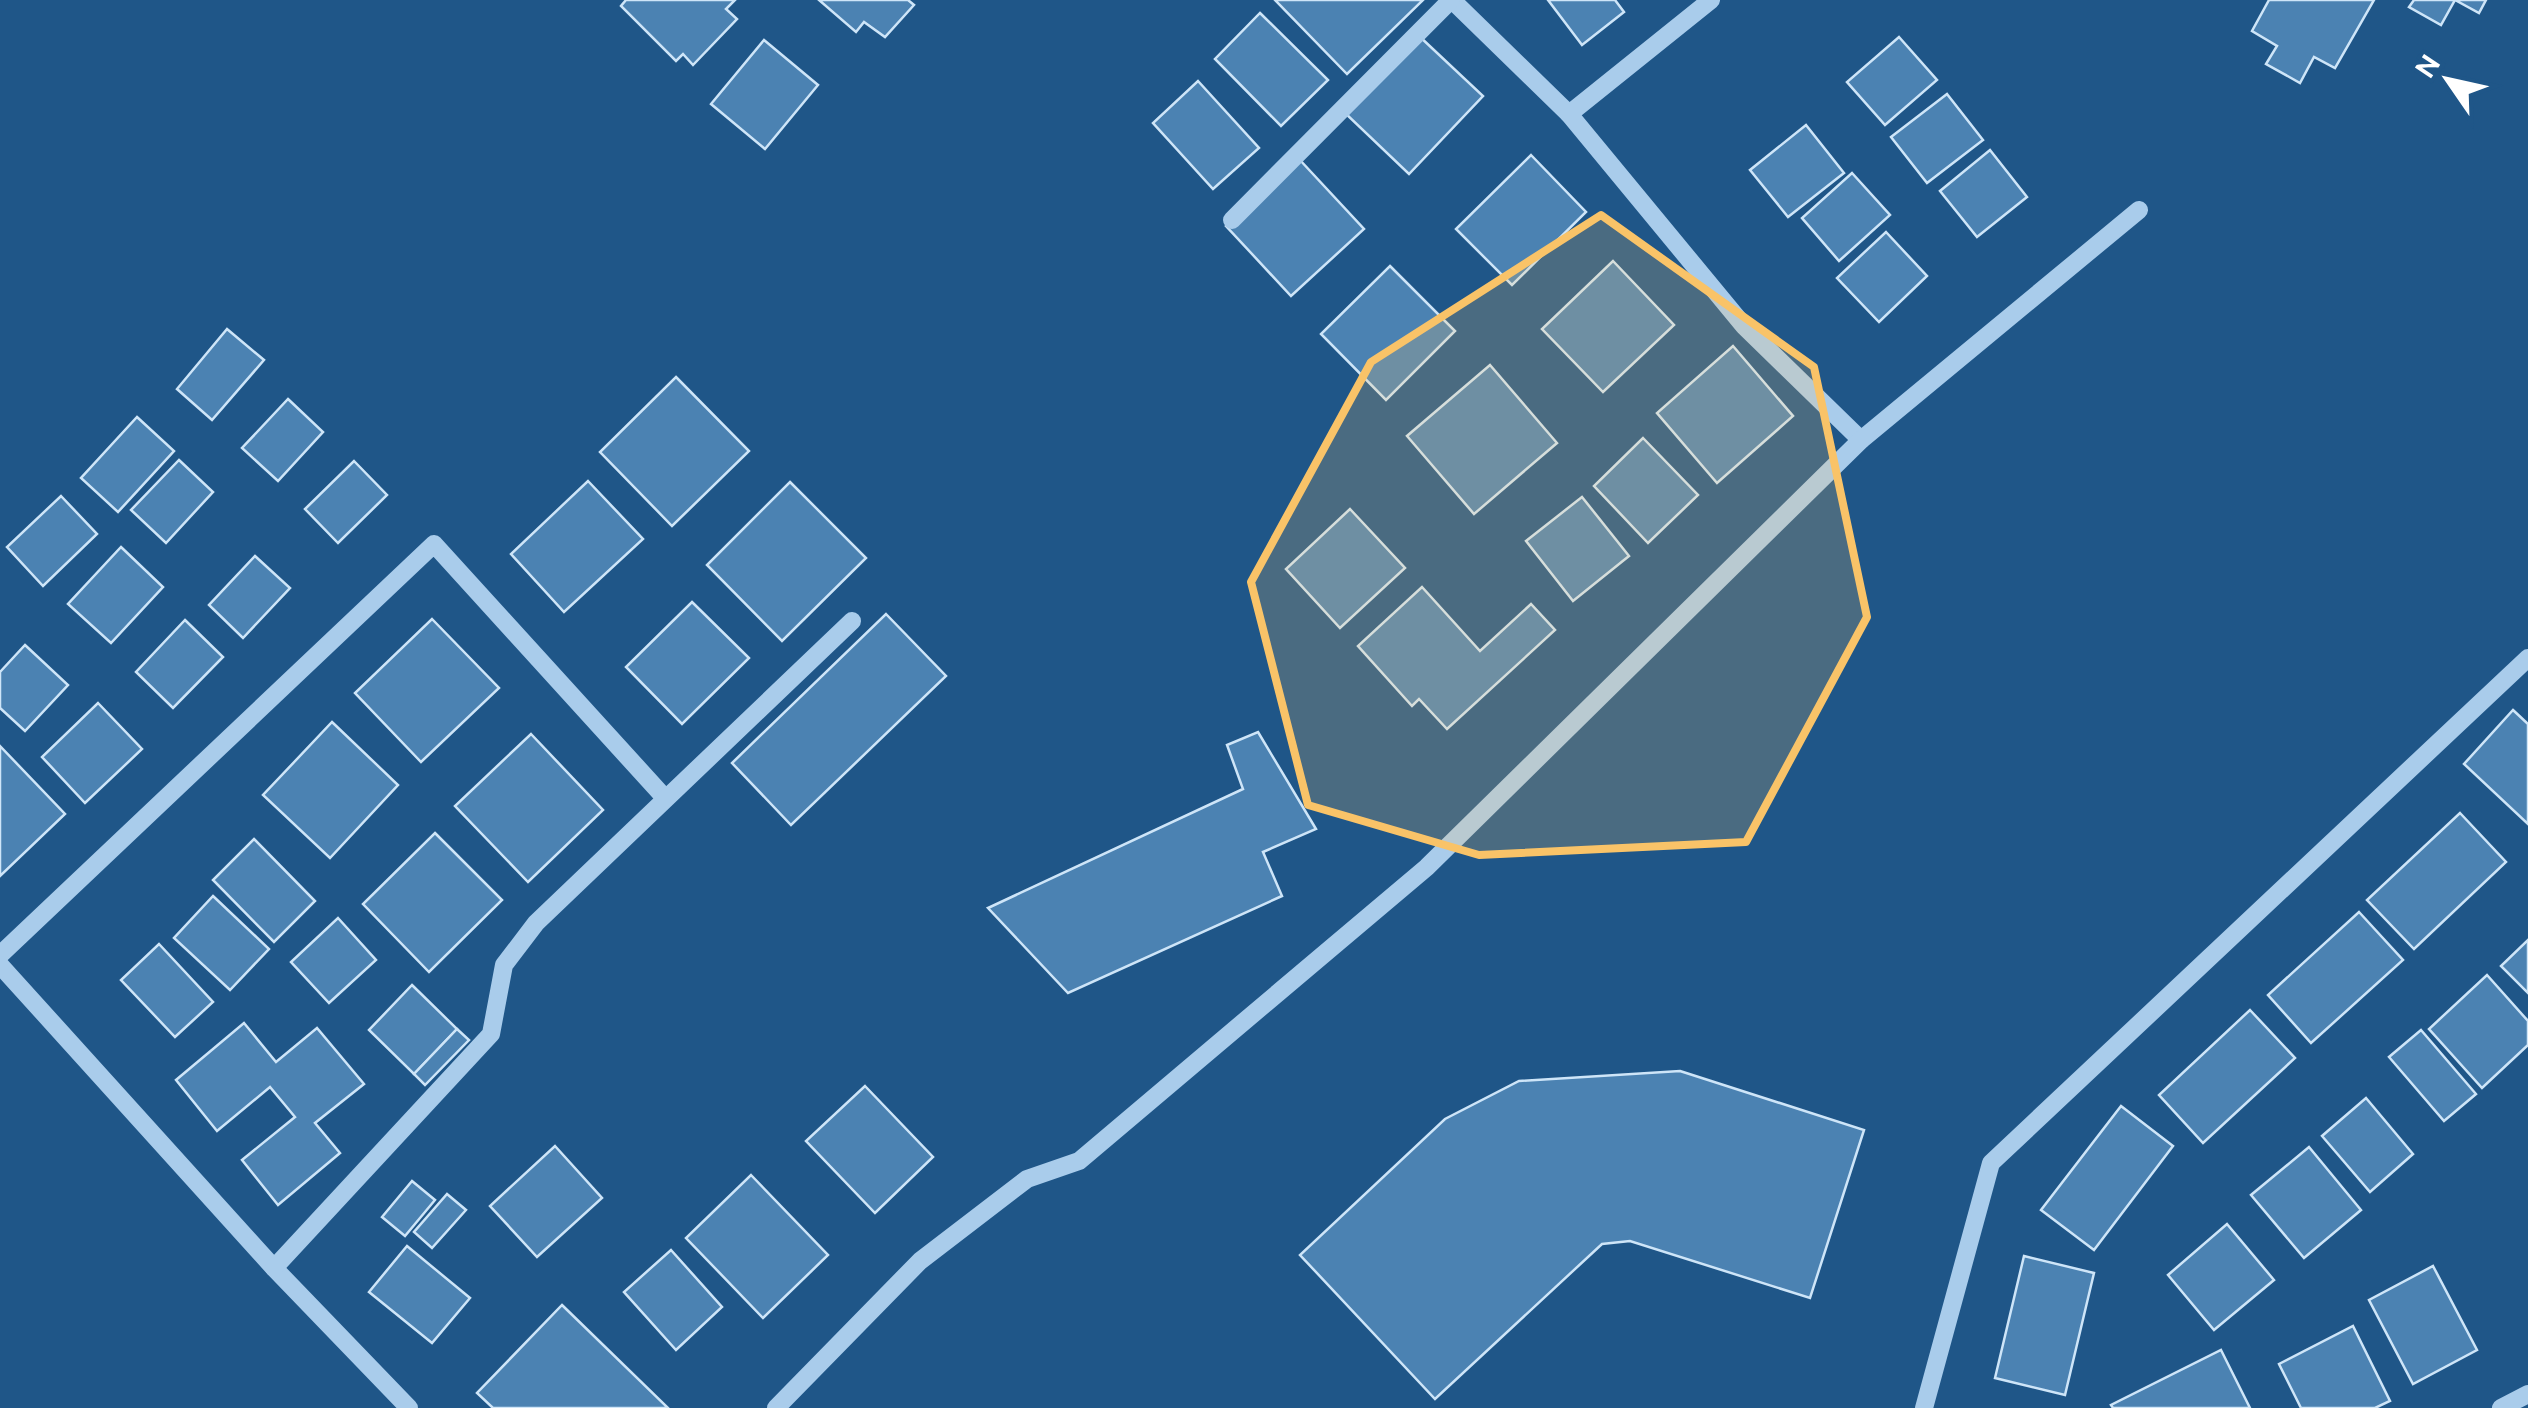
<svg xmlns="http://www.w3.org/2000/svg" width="2528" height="1408" font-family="Ubuntu,sans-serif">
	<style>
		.building { fill: #4b82b2; stroke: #cee5f8; stroke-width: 2.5 }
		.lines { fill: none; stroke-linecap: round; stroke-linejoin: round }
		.minor { stroke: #a9cceb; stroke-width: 18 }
		.marked { fill: #f9c368; fill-opacity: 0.2; stroke: #f9c368; stroke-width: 8; stroke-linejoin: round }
	</style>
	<rect width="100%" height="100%" fill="#1f5688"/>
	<g class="building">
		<path d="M626,0H735L726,9L737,19L693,65L683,54L676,61L621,6Z"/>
		<path d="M819,0H908L914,5L885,37L864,22L856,32Z"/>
		<path d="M1275,0H1423L1347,74Z"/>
		<path d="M1548,0H1615L1624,12L1582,45Z"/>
		<path d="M2269,0H2374L2335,68L2314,57L2300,83L2266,64L2277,46L2252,31Z"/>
		<path d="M2414,0H2486L2479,13L2455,0L2441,25L2409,7Z"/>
		<path d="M1260,13L1328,80L1281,126L1215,59Z"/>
		<path d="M1418,35L1483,96L1409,174L1345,113Z"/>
		<path d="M1899,37L1937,80L1885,125L1847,82Z"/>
		<path d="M764,40L818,85L765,149L711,104Z"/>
		<path d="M1198,81L1259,148L1213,189L1153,123Z"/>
		<path d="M1947,94L1983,140L1927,183L1891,137Z"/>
		<path d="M1806,125L1844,173L1788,217L1750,170Z"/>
		<path d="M1990,150L2027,197L1977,237L1940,191Z"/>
		<path d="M1531,155L1586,212L1512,285L1456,229Z"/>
		<path d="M1299,159L1364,229L1291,296L1226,226Z"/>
		<path d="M1852,173L1890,215L1839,261L1802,218Z"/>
		<path d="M1886,232L1927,276L1879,322L1837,278Z"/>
		<path d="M1613,261L1674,325L1603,392L1542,329Z"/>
		<path d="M1390,266L1455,331L1386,400L1321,334Z"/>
		<path d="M227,329L264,360L212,420L177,389Z"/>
		<path d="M1733,346L1793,416L1717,483L1657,413Z"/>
		<path d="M1490,365L1557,443L1474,514L1407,436Z"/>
		<path d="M676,377L749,451L672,526L600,452Z"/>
		<path d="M288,399L323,432L278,481L242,448Z"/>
		<path d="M137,417L174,451L118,512L81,478Z"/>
		<path d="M1643,438L1698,495L1648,543L1594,486Z"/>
		<path d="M179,460L213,492L166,543L131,510Z"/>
		<path d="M354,461L387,495L338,543L305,509Z"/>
		<path d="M588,481L643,539L564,612L511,554Z"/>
		<path d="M790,482L866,558L782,641L707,565Z"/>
		<path d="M61,496L97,534L43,586L7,547Z"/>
		<path d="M1582,497L1629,556L1573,601L1526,541Z"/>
		<path d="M1350,509L1405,568L1340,628L1286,569Z"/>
		<path d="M121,547L163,587L111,643L68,604Z"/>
		<path d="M255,556L290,588L243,638L209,605Z"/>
		<path d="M1422,587L1480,651L1531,604L1555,630L1447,729L1419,699L1412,706L1358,646Z"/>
		<path d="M692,602L749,658L682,724L626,667Z"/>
		<path d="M886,614L946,676L791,825L732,763Z"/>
		<path d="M432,619L499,688L421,762L355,693Z"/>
		<path d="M185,620L223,657L173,708L136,672Z"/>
		<path d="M25,645L68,685L25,731L0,708V672Z"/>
		<path d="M98,703L142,749L85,803L42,757Z"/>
		<path d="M2513,710L2528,724V824L2464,764Z"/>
		<path d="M332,722L398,785L330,858L263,795Z"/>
		<path d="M1258,732L1316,829L1263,852L1282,896L1068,993L988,908L1243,789L1227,745Z"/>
		<path d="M531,734L603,810L528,882L455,806Z"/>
		<path d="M0,746L65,814L0,876Z"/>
		<path d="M2460,813L2506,862L2414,949L2367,900Z"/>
		<path d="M435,833L502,900L429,972L363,904Z"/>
		<path d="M254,839L315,901L274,942L213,880Z"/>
		<path d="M213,896L269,949L230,990L174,938Z"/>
		<path d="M2359,912L2403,960L2311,1043L2268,995Z"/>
		<path d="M338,918L376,960L329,1003L291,962Z"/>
		<path d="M2528,940V993L2501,966Z"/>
		<path d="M159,944L213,1002L175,1037L121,980Z"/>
		<path d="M2487,975L2528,1021V1045L2482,1088L2429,1029Z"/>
		<path d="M412,985L457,1029L414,1074L369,1030Z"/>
		<path d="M2250,1010L2295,1058L2203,1143L2159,1095Z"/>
		<path d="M244,1023L276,1062L317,1028L364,1084L315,1123L340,1153L278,1205L242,1160L295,1117L270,1087L217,1131L176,1080Z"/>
		<path d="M457,1029L469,1040L425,1085L414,1074Z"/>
		<path d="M2421,1030L2476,1094L2444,1121L2389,1057Z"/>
		<path d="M1680,1071L1864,1130L1810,1298L1630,1241L1602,1244L1435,1399L1300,1255L1445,1119L1519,1081Z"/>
		<path d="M865,1086L933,1157L875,1213L806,1141Z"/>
		<path d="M2366,1098L2413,1154L2370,1192L2322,1136Z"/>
		<path d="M2121,1106L2173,1146L2094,1250L2041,1210Z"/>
		<path d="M555,1146L602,1198L537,1257L490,1206Z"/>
		<path d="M2309,1147L2361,1210L2304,1258L2251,1195Z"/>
		<path d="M751,1175L828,1255L763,1318L686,1238Z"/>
		<path d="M412,1181L435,1200L405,1236L382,1217Z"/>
		<path d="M447,1194L466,1210L432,1248L414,1232Z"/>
		<path d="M2227,1224L2274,1280L2214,1330L2168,1275Z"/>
		<path d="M407,1246L470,1298L432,1343L369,1292Z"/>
		<path d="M671,1250L722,1307L676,1350L624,1292Z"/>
		<path d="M2024,1256L2094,1273L2065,1395L1995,1378Z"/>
		<path d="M2433,1266L2477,1350L2413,1384L2369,1300Z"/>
		<path d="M562,1305L668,1408H493L477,1393Z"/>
		<path d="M2353,1326L2390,1401L2375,1408H2301L2279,1364Z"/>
		<path d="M2221,1350L2250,1408H2113L2111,1405Z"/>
	</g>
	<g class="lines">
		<g class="minor">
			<path d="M1452,0L1569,114L1744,326L1861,440"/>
			<path d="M1569,114L1711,0"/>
			<path d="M1232,220L1451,0"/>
			<path d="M0,955L434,544L665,798"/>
			<path d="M0,965L274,1268L409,1408"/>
			<path d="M274,1268L491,1034L504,965L536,923L852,621"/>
			<path d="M776,1408L920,1261L1027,1179L1079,1161L1427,867L1861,440L2139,210"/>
			<path d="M1924,1408L1991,1163L2528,658"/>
			<path d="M2501,1408L2528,1394"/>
		</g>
	</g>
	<path class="marked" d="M1601,215L1814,367L1867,617L1746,842L1479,855L1308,805L1251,582L1371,362Z"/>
	<g transform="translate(2448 80) rotate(304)" stroke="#1f5688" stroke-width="8" paint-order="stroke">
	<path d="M0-8L18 38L0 25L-18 38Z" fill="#ffffff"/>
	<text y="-15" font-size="28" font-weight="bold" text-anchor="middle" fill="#ffffff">N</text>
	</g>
</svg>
